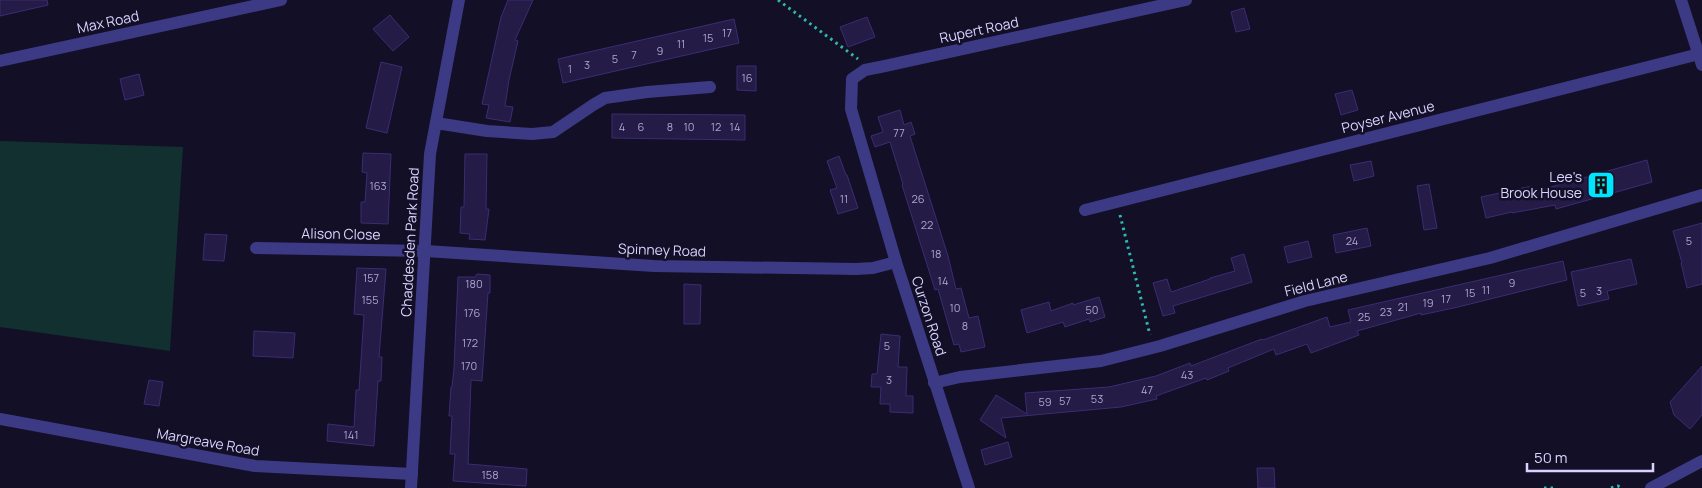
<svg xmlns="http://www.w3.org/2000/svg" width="1702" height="488" font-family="Manrope,sans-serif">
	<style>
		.green { fill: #12302f }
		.building { fill: #241b47; stroke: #3b2d73 }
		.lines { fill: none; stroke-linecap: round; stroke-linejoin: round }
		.path { stroke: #2fb8b0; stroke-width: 3; stroke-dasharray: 2.5 4; stroke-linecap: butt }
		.minor { stroke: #3d3a85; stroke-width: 12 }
		.tertiary { stroke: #3d3a85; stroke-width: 12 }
		.labels { text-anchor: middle; stroke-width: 5; stroke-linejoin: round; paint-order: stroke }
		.number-label { font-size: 11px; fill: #aca6d1 }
		.street-label { font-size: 14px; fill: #d9d4ff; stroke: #130f26 }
		.poi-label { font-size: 14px; fill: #d9d4ff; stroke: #130f26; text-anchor: end }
	</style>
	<rect width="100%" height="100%" fill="#130f26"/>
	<path class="green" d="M0,141L183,147L170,351L0,327Z"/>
	<g class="building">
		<path d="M0,0H47L48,5L0,16Z"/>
		<path d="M508,0H533L515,40L518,41L509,80L505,106L513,107L510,122L486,118L489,105L482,104L501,17Z"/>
		<path d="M1244,8L1250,29L1236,32L1231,12Z"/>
		<path d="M390,15L409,37L393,51L373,29Z"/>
		<path d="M867,17L875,37L848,47L840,27Z"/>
		<path d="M734,19L739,43L563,83L558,59Z"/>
		<path d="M381,62L402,67L387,133L366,128Z"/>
		<path d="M737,66H756V91L737,90Z"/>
		<path d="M139,74L144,95L125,100L120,79Z"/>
		<path d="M1352,90L1358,110L1341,115L1335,94Z"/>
		<path d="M900,110L904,125L911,122L915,134L910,136L948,256L956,289L961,288L969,318L978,316L985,347L961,352L959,344L954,345L938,289L935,290L902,185L903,184L890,142L875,147L871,136L883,132L878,117Z"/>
		<path d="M612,114L745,115V140L612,138Z"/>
		<path d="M363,153L391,154L388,224L361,223V202H365L367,173L362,172Z"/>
		<path d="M465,154H487L486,209H489L485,240L469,239L470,234L460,233L461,207H464Z"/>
		<path d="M839,156L846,175H847L858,208L838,214L830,190L837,188L827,161Z"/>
		<path d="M1647,160L1652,182L1556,209L1555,205L1512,213V212L1486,218L1481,197L1532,186L1533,192Z"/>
		<path d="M1371,161L1374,176L1354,181L1350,165Z"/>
		<path d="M1429,184L1437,228L1424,230L1417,186Z"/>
		<path d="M1702,223V284L1687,288L1681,263H1682L1673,231Z"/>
		<path d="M1367,228L1371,246L1336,253L1333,235Z"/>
		<path d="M205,234L227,235L224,261L203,260Z"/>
		<path d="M1308,241L1312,257L1288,263L1284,247Z"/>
		<path d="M1244,254L1252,282L1173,306L1175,313L1163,316L1153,283L1167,279L1171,292L1210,279V278L1235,271L1231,258Z"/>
		<path d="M1631,259L1637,284L1607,291L1609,299L1578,306L1571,272Z"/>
		<path d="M1563,261L1567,280L1458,307L1421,315V313L1357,331L1359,335L1311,353L1307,344L1276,355L1274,349L1228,368L1229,371L1207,380L1206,378L1156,396L1157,399L1121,407L1001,418L1006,438L980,420L996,395L1027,414L1025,393L1109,387L1156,376L1190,363L1191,366L1262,339L1263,340L1327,317L1330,327L1351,322L1348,310Z"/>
		<path d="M357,268L386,269L379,357H382L381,381H378L374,446L327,441L328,424L354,427L356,390H359L364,315L354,314Z"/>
		<path d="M477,274L490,275V293H488L482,381L471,380L468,464L527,469L526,486L453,481L455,454H450L452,416H449L451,387H452L454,369L458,277H475Z"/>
		<path d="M684,284L701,285L700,324H684Z"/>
		<path d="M1099,297L1105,317L1090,322L1089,319L1065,327L1063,322L1027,333L1021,310L1049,302L1051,311L1073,303V305Z"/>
		<path d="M254,331L295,333L293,358L253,356Z"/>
		<path d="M881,334L900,336L898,367H907L906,396H913V413L890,412V404H880L881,387H871L872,374H877Z"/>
		<path d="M1702,366V415L1690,429L1674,415L1670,402Z"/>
		<path d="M149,380L163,382L159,406L144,404Z"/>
		<path d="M1008,442L1012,457L985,465L981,450Z"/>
		<path d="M1257,468H1274L1275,488H1258Z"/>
	</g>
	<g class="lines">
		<g class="path">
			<path d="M778,0L858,59"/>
			<path d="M1120,215L1150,335"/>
			<path d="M1544,488H1553"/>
			<path d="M1611,488L1618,486L1621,488"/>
		</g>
		<g class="minor">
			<path d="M436,123L487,131L532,134L553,132L593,105L605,98L647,92L710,87"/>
			<path d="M1085,210L1699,54"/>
			<path d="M256,248L426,251L654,266L856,269L873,268L896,262"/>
			<path d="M934,383L960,377L1101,361L1160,346L1305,301L1490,258L1702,195"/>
			<path d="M0,419L255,466L412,474"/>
			<path d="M969,488L896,262L851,109L852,79L865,70L885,66L1186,0"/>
		</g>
		<g class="tertiary">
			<path d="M1681,0L1702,65"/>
			<path d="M0,61L281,0"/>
			<path d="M411,488L430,154L459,0"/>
			<path d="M1651,488L1702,461"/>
		</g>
	</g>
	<defs>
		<symbol id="building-square" viewBox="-11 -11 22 22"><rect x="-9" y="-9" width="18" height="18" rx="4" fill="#00e5ff" stroke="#130f26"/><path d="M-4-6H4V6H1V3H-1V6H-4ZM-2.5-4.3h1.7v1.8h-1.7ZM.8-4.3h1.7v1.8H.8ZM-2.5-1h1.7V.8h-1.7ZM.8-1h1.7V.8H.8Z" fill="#111"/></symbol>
	</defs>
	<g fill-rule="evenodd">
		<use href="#building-square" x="1585" y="169" width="32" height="32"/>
	</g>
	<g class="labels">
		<g class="number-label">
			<text x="727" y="37">17</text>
			<text x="708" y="42">15</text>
			<text x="681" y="48">11</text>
			<text x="660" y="55">9</text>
			<text x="634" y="59">7</text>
			<text x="615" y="63">5</text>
			<text x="587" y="69">3</text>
			<text x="570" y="73">1</text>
			<text x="747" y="82">16</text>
			<text x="622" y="131">4</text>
			<text x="641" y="131">6</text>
			<text x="670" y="131">8</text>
			<text x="689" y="131">10</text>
			<text x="716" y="131">12</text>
			<text x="735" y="131">14</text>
			<text x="899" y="137">77</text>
			<text x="378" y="190">163</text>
			<text x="844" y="203">11</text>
			<text x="918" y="203">26</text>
			<text x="927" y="229">22</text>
			<text x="1352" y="245">24</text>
			<text x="1689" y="245">5</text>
			<text x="936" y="258">18</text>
			<text x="371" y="282">157</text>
			<text x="943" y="285">14</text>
			<text x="1512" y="287">9</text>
			<text x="474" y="288">180</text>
			<text x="1486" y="294">11</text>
			<text x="1599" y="295">3</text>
			<text x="1470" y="297">15</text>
			<text x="1583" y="297">5</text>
			<text x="1446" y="303">17</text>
			<text x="370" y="304">155</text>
			<text x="1428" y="307">19</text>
			<text x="1403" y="311">21</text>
			<text x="955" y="312">10</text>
			<text x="1092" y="314">50</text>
			<text x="1386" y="316">23</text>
			<text x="472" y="317">176</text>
			<text x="1364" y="321">25</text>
			<text x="965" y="330">8</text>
			<text x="470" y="347">172</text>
			<text x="887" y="350">5</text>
			<text x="469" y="370">170</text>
			<text x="1187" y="379">43</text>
			<text x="889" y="384">3</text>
			<text x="1147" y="394">47</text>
			<text x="1097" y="403">53</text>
			<text x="1065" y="405">57</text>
			<text x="1045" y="406">59</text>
			<text x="351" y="439">141</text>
			<text x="490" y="479">158</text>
		</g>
		<g class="street-label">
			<text transform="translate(108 22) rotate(-12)" y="5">Max Road</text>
			<text transform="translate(979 30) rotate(-12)" y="5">Rupert Road</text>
			<text transform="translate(1388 117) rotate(-14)" y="5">Poyser Avenue</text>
			<text transform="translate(341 234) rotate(1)" y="5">Alison Close</text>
			<text transform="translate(410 242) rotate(-87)" y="5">Chaddesden Park Road</text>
			<text transform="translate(662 250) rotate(2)" y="5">Spinney Road</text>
			<text transform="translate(1316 284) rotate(-14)" y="5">Field Lane</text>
			<text transform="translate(929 316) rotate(72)" y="5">Curzon Road</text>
			<text transform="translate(208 442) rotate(10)" y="5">Margreave Road</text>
		</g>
		<g class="poi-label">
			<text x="1582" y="182">Lee's<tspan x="1582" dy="16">Brook House</tspan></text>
		</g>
	</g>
	<path d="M1527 463v8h126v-8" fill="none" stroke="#d9d4ff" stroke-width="2.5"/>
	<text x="1534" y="463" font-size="15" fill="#d9d4ff" stroke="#130f26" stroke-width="4" paint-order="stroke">50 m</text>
</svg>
